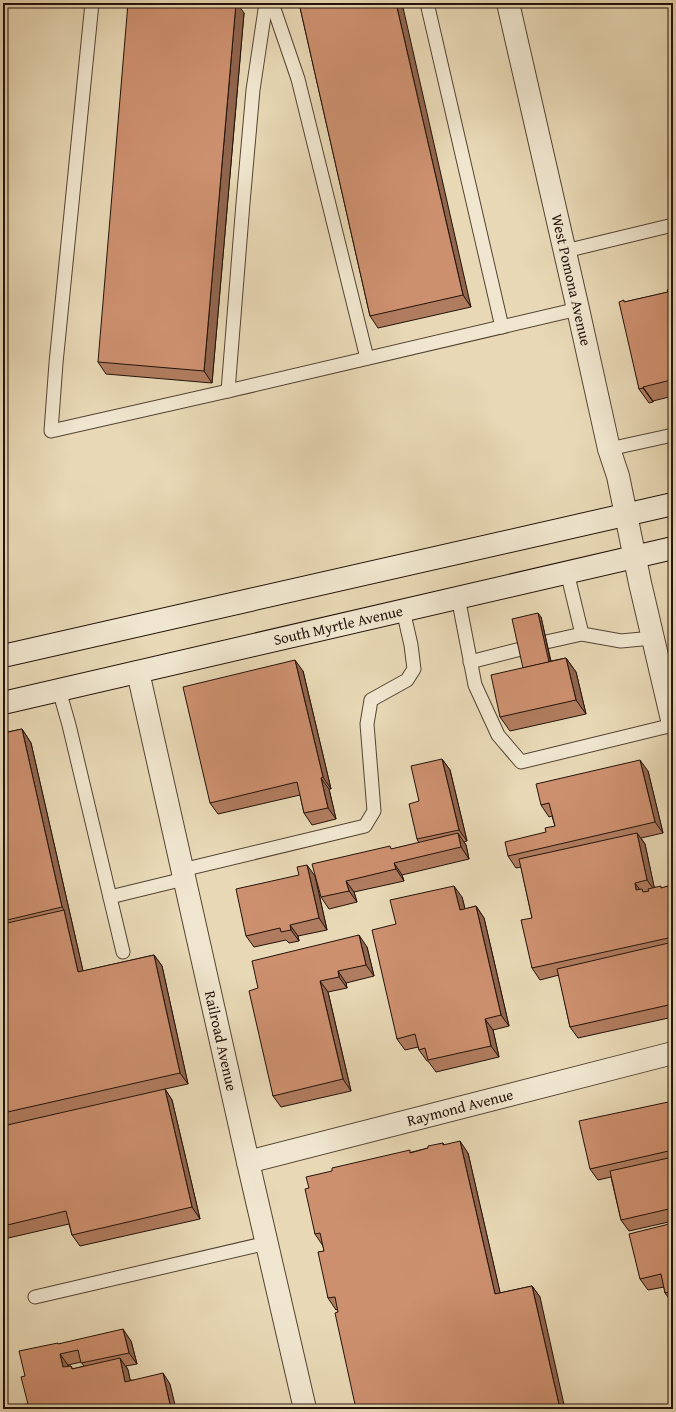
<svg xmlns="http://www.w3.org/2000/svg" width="676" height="1412" font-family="'Gentium Book Plus',serif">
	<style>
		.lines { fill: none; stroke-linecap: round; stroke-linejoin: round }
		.service-casing { stroke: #544434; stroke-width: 15 }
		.minor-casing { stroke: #544434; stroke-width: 24 }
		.secondary-casing { stroke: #231209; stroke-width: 24 }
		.service { stroke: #f0e6cf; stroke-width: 13 }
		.minor { stroke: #f0e6cf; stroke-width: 22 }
		.secondary { stroke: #f0e6cf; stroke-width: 22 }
		.wall { fill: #b07c5f; stroke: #231209; fill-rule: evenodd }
		.shaded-wall { fill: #90654e; stroke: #231209 }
		.building { fill: #cd906f; stroke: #231209 }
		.labels { text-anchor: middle; stroke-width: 4; stroke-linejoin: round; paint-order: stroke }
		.street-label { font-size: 15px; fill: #231209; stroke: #f0e6cf }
	</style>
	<rect width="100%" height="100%" fill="#e8d8b5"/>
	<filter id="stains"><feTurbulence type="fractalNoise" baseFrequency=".005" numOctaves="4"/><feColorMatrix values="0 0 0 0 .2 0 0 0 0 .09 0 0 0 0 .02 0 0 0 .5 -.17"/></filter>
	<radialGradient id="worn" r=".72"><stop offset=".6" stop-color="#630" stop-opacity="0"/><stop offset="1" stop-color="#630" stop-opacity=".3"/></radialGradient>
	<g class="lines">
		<defs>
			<g id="service">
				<path d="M92,3L56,363L51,431L228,391L578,309"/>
				<path d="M272,3L298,79L367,358"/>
				<path d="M427,3L502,327"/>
				<path d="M565,251L673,225"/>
				<path d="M228,391L243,203L253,90L266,3"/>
				<path d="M609,449L673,435"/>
				<path d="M567,572L582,634"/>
				<path d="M458,597L475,685L498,735L521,762L673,725"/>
				<path d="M546,642L582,634L621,641L652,638"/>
				<path d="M470,662L521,649"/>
				<path d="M59,690L69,725L123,952"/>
				<path d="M182,870L365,826L374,811L367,724L371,700L407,680L414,669L411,645L403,610"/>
				<path d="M110,897L184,879"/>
				<path d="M35,1297L267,1243"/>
			</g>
			<g id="minor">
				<path id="s1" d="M508,3L578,309L609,449L618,476L640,583L673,724"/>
				<path id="s2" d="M138,672L248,1162L305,1409"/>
				<path id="s3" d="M248,1162L673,1053"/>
			</g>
			<g id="secondary">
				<path d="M3,656L673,504"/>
				<path id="s4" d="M3,703L673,548"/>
			</g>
		</defs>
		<use href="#service" class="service-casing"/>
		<use href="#minor" class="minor-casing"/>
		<use href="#secondary" class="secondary-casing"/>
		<use href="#service" class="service"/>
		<use href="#minor" class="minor"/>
		<use href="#secondary" class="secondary"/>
	</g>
	<g class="wall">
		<path d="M299,3L471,307L378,328L370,316Z"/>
		<path d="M244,13L212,383L106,374L98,362Z"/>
		<path d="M673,291V396L653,401V402L649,403L639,389L625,302Z"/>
		<path d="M541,617L551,661L566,658L576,672L586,714L510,731L500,717L523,668Z"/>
		<path d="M303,671L331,789H329L336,819L312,825L304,813L300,795L218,814L210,803Z"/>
		<path d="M22,729L31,743L83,971L154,955L162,966L188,1084L165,1089L172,1100L200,1219L80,1246L72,1235L69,1224L4,1239L3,1237V733Z"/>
		<path d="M442,759L450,770L467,841L464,842L466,845L469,859L402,875L404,881L354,892L357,902L329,909L321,897L392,849L419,843L417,839Z"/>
		<path d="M648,771L663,833L641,838L645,844L654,887L662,888L668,886L673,893V1017L578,1038L570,1027L559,975L540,980L532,968V918L521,867L516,868L508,856L546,832L555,826L552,816L549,817L541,805Z"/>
		<path d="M315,876L327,930L298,936L299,941L289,943L286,940L254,947L246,936Z"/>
		<path d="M462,897L465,909L476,906L484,918L509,1026L493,1030L499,1057L436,1072L428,1061H427L419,1050L418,1047L405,1050L397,1039L396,924Z"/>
		<path d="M367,947L374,976L346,983L347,988L328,992L351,1091L281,1107L273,1096L258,988Z"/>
		<path d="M673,1101V1221L629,1231L621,1220L611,1177L598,1180L590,1169Z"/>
		<path d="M443,1143L444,1145L468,1153L500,1293L532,1286L540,1297L338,1312V1309L336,1310L328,1298L324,1251L323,1246L315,1234L309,1188L412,1152L428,1148Z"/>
		<path d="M673,1223V1304L665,1293L664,1287L648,1290L640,1279Z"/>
		<path d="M131,1341L137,1364L126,1366L128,1370L130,1380L170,1384L28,1404L59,1344ZM81,1362L84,1366L73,1369L71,1366H68V1365Z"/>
	</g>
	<g class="shaded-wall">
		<path d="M236,3H237L244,13L212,383L204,371Z"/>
		<path d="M396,3H402L471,307L463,295Z"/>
		<path d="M643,387L653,401V402L643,388Z"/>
		<path d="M538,613L541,617L553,673L550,669Z"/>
		<path d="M566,658L576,672L586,714L576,700Z"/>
		<path d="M295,660L303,671L331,789L323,777Z"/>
		<path d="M22,729L31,743L86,984L78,972L64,910L62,907Z"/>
		<path d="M442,759L450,770L467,841L459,830Z"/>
		<path d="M640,760L648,771L663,833L655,822Z"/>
		<path d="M321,778L329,789L336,819L328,808Z"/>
		<path d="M458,833L466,845L469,859L461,847Z"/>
		<path d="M637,833L645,844L655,891L647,880Z"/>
		<path d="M394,863L402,875L404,881L396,869Z"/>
		<path d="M307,865L315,876L327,930L319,918Z"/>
		<path d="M346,881L354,892L357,902L349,891Z"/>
		<path d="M635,883L643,894L636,890Z"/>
		<path d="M454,886L462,897L468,921L460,910Z"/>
		<path d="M668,886L673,893V908Z"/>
		<path d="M476,906L484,918L509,1026L501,1015Z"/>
		<path d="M290,925L298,936L299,941L291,930Z"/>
		<path d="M359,935L367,947L374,976L366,965Z"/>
		<path d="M154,955L162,966L188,1084L180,1073Z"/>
		<path d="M338,971L346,983L347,988L339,977Z"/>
		<path d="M320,981L328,992L351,1091L343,1079Z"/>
		<path d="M485,1019L493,1030L499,1057L491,1046Z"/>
		<path d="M165,1089L172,1100L200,1219L192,1207Z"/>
		<path d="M460,1141L468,1153L503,1305L495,1294Z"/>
		<path d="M532,1286L540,1297L565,1409H560Z"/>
		<path d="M123,1329L131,1341L137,1364L129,1353Z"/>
		<path d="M60,1354L68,1365L71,1379L63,1367Z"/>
		<path d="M120,1358L128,1370L133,1393L125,1382Z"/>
		<path d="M163,1373L170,1384L176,1409H171Z"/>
	</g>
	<g class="building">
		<path d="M128,3H236L204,371L98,362Z"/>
		<path d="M299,3H396L463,295L370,316Z"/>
		<path d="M672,289L673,293V382H671V380L643,387V388L639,389L619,302L624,300V302L668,292L667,290Z"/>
		<path d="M538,613L549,662L523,668L512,619Z"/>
		<path d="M566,658L576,700L500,717L491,675Z"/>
		<path d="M295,660L323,777L321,778L328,808L304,813L297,782L210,803L183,687Z"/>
		<path d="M22,729L62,907L3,921V733Z"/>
		<path d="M442,759L459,830L417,839L409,804L419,801L411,766Z"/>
		<path d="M640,760L655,822L508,856L505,842L546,832L545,828L555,826L549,803L541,805L536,784Z"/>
		<path d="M458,833L461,847L394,863L396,869L346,881L349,891L321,897L312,864L390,846L391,849Z"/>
		<path d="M637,833L647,880L635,883L636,890L642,889L643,892L649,891L648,889L661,886V888L668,886L673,908V937L532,968L521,920L532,918L519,859Z"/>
		<path d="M307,865L319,918L290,925L291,930L281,932L280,928L246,936L236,889L299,875L297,867Z"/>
		<path d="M454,886L460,910L476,906L501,1015L485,1019L491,1046L428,1060L425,1048L419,1050L415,1034L397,1039L372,930L396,924L390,900Z"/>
		<path d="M64,910L78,972L154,955L180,1073L3,1113V924Z"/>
		<path d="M359,935L366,965L338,971L339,977L320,981L343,1079L273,1096L249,991L258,988L252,961Z"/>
		<path d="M673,942V1004L570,1027L557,969Z"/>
		<path d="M165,1089L192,1207L72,1235L66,1211L3,1226V1126Z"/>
		<path d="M673,1101V1150L590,1169L579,1121Z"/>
		<path d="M460,1141L495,1294L532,1286L560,1409H356L335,1313L338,1312L335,1297L328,1298L318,1252L324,1251L320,1233L315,1234L305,1189L309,1188L306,1177L332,1171V1168L410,1150V1153L428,1148V1146L443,1143V1145Z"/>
		<path d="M673,1157V1208L621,1220L610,1171Z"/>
		<path d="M673,1223V1291L665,1293L661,1274L640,1279L629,1234Z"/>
		<path d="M123,1329L129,1353L81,1363L78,1350L60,1354L63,1367L71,1366L72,1369L120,1358L125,1382L163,1373L171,1409H19L18,1405L28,1404L21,1377L25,1376L19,1351L58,1343V1344Z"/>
	</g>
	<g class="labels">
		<g class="street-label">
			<text dy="5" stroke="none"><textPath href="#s1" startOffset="284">West Pomona Avenue</textPath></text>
			<text dy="5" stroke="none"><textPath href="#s4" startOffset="344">South Myrtle Avenue</textPath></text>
			<text dy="5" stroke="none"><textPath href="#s2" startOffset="378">Railroad Avenue</textPath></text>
			<text dy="5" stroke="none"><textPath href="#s3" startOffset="219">Raymond Avenue</textPath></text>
		</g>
	</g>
	<rect width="676" height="1412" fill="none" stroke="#e8d8b5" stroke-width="16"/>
	<rect x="4" y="4" width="668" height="1404" fill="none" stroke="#231209" stroke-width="2"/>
	<rect x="8" y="8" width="660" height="1396" fill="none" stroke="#231209"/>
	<rect width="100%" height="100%" filter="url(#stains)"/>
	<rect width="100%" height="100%" fill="url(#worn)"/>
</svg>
